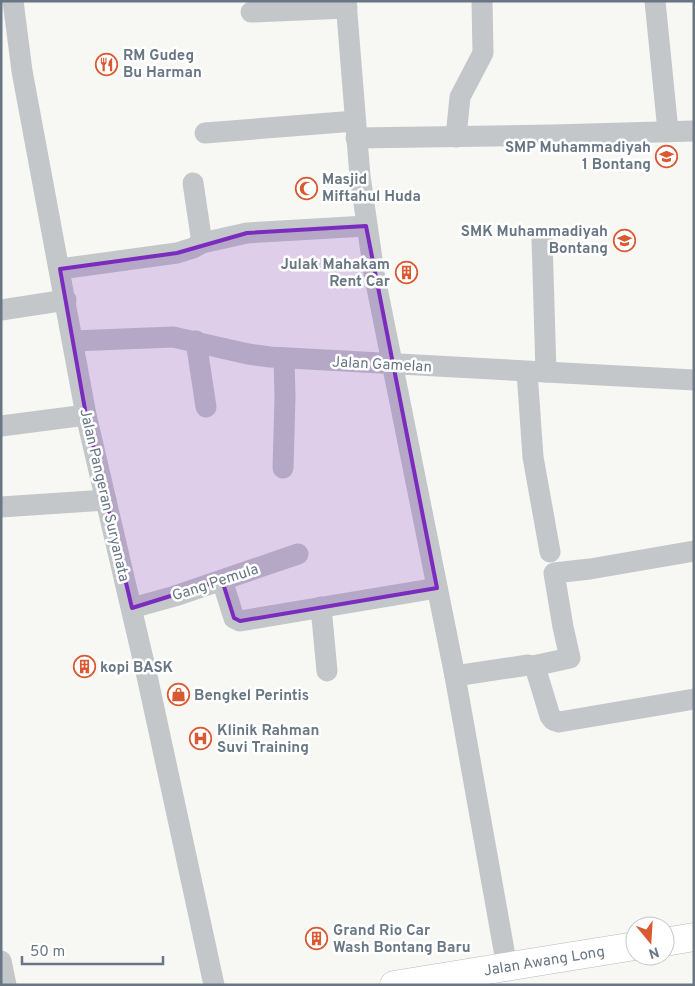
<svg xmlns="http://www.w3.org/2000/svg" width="695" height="986" font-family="Overpass,sans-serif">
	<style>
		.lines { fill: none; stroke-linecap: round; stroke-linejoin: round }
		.secondary-casing { stroke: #b6babe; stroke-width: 29 }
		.street { stroke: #c3c7ca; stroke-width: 21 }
		.secondary { stroke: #fff; stroke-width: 28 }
		.marked { fill: #7b2cbf; fill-opacity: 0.2; stroke: #7b2cbf; stroke-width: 4; stroke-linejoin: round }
		.labels { text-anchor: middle; stroke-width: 5; stroke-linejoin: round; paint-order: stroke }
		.poi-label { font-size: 15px; font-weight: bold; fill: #687783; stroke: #fff; text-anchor: start }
		.street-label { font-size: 15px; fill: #687783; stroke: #fff }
	</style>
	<rect width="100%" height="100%" fill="#f7f7f4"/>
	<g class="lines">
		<defs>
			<g id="secondary">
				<path d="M665,942L694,937"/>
				<path id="s1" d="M394,985L635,946"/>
			</g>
		</defs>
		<use href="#secondary" class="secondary-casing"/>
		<g class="street">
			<path d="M13,1L22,71L86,415L147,676L214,985"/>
			<path d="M346,1L360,176L374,273L455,676L507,967"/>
			<path d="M655,1L668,131"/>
			<path d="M251,12L347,8"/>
			<path d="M205,133L355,121"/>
			<path d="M456,137L460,97L483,53L482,1"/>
			<path d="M356,138L553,135L694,131"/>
			<path d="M193,183L202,243"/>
			<path d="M542,239L546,372"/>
			<path d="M60,269L177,253L193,248L202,243L247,233L366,226"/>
			<path d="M1,310L66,300"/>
			<path d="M73,341L173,337L248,354L270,357L694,380"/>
			<path d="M196,341L206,407"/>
			<path d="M527,372L533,457L550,552"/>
			<path d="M1,426L86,415"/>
			<path d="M283,468L285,397L284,358"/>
			<path d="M1,507L106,500"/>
			<path d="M222,580L234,618L240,621L437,588"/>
			<path d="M321,607L327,671"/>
			<path d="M132,608L175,596L298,554"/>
			<path d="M533,666L570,658L563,627L554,573L590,569L694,551"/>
			<path d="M455,676L528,665L533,666L536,670L550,716L553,720L559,722L694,699"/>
			<path d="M1,961L6,985"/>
		</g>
		<use href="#secondary" class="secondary"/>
	</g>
	<path class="marked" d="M366,226L437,588L240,621L234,618L222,580L132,608L86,415L60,269L177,253L247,233Z"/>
	<defs>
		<symbol id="restaurant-ring" viewBox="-11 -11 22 22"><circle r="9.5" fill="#fff" stroke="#d95932" stroke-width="1.5"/><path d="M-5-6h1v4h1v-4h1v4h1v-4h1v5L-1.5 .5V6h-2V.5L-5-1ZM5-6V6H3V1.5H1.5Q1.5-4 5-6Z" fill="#d95932"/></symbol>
		<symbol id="school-ring" viewBox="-11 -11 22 22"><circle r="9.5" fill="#fff" stroke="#d95932" stroke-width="1.5"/><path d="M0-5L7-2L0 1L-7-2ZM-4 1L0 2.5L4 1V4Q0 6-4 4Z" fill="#d95932"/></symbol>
		<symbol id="mosque-ring" viewBox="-11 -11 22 22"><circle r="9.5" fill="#fff" stroke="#d95932" stroke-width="1.5"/><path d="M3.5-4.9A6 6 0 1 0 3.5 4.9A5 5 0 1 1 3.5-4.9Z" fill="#d95932"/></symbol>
		<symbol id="building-ring" viewBox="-11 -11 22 22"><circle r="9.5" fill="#fff" stroke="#d95932" stroke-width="1.5"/><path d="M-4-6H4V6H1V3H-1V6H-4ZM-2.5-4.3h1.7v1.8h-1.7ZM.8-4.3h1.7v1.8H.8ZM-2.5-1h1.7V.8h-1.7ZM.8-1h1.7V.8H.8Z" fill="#d95932"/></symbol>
		<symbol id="shop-ring" viewBox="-11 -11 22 22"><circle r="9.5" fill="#fff" stroke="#d95932" stroke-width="1.5"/><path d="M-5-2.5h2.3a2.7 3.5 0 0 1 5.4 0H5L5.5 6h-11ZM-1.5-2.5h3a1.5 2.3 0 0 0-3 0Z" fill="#d95932"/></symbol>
		<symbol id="hospital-ring" viewBox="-11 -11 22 22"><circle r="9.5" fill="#fff" stroke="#d95932" stroke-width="1.5"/><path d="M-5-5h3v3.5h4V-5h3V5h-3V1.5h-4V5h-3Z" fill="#d95932"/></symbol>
	</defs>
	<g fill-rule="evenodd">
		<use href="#restaurant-ring" x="94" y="52" width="25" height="25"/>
		<use href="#school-ring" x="654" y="144" width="25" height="25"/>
		<use href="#mosque-ring" x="294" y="176" width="25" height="25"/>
		<use href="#school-ring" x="612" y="228" width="25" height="25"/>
		<use href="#building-ring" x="394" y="260" width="25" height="25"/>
		<use href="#building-ring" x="72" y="654" width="25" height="25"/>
		<use href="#shop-ring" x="166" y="682" width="25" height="25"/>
		<use href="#hospital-ring" x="188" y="726" width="25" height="25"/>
		<use href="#building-ring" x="304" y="926" width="25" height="25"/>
	</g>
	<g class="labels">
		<g class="poi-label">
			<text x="123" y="60">RM Gudeg<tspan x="123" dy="17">Bu Harman</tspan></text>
			<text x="651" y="152" text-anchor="end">SMP Muhammadiyah<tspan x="651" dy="17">1 Bontang</tspan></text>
			<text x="322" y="184">Masjid<tspan x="322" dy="17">Miftahul Huda</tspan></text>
			<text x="608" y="236" text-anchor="end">SMK Muhammadiyah<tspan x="608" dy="17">Bontang</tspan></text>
			<text x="390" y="269" text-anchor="end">Julak Mahakam<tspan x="390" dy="17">Rent Car</tspan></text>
			<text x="100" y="672">kopi BASK</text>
			<text x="194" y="700">Bengkel Perintis</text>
			<text x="217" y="735">Klinik Rahman<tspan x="217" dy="17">Suvi Training</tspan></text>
			<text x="333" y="935">Grand Rio Car<tspan x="333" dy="17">Wash Bontang Baru</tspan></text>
		</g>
		<g class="street-label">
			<text transform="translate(382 364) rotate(3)" y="5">Jalan Gamelan</text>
			<text transform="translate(105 495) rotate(77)" y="5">Jalan Pangeran Suryanata</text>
			<text transform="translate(215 582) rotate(-18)" y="5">Gang Pemula</text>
			<text dy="5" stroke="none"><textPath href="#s1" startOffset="152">Jalan Awang Long</textPath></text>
		</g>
	</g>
	<rect width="695" height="986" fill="none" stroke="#687783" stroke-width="5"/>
	<g transform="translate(650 941) rotate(162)"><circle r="24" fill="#ffffff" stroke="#c3c9cd"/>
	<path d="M0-4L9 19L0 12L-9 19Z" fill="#d95932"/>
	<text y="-8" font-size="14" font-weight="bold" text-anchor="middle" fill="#687783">N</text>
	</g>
	<path d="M22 956v8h141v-8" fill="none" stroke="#687783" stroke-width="2.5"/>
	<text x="30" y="956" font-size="15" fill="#687783" stroke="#ffffff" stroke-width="4" paint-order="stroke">50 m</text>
</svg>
